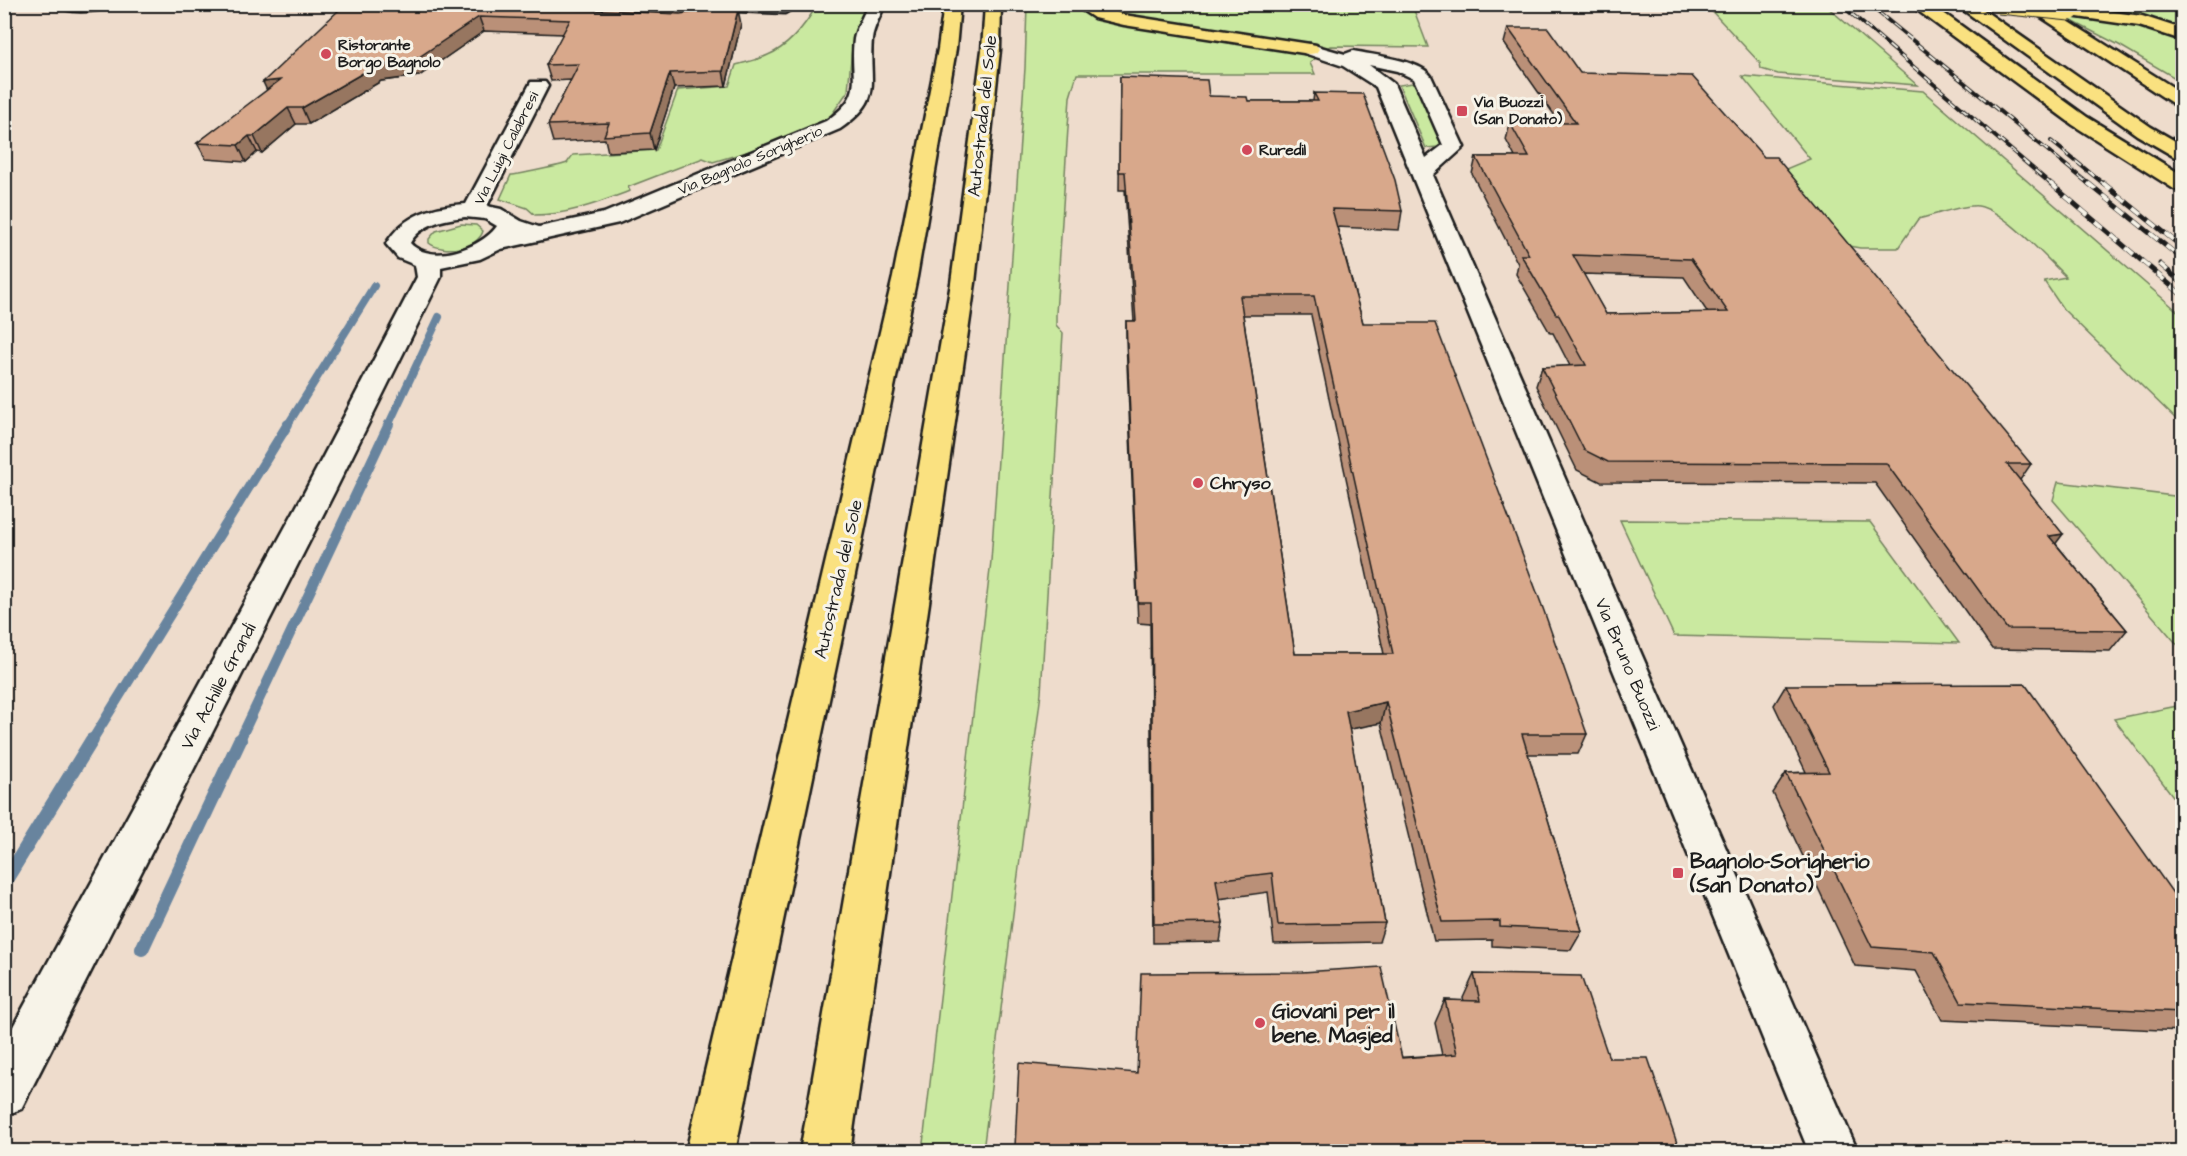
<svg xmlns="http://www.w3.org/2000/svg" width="2187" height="1156" font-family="'Architects Daughter',sans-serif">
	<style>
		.green { fill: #cae9a0; stroke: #73825e; stroke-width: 1.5 }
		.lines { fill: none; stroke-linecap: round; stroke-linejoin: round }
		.stream-far2 { stroke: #67849e; stroke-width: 8 }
		.stream-far1 { stroke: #67849e; stroke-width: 10 }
		.stream { stroke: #67849e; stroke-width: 14 }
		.minor-casing { stroke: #1c1c1c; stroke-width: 5 }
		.highway-casing { stroke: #1c1c1c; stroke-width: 5 }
		.minor { fill: #f7f3e8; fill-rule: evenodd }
		.highway { fill: #fae180; fill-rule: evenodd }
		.rail-far1-casing { stroke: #1c1c1c; stroke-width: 4 }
		.rail-casing { stroke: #1c1c1c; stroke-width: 5 }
		.rail-far1 { stroke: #f7f3e8; stroke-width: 2; stroke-dasharray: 8; stroke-linecap: butt }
		.rail { stroke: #f7f3e8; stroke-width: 4; stroke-dasharray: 10; stroke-linecap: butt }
		.highway-bridge-casing { stroke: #1c1c1c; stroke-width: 21; stroke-linecap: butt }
		.highway-bridge { stroke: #fae180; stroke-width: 19 }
		.wall { fill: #ba9078; stroke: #1c1c1c; stroke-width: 1.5; fill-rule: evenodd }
		.shaded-wall { fill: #977661; stroke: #1c1c1c; stroke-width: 1.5 }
		.building { fill: #d8a88b; stroke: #1c1c1c; stroke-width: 1.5; fill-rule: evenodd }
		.poi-dot { fill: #d1495b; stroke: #f7f3e8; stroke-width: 2 }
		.labels { text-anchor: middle; stroke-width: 6; stroke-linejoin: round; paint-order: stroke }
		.far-poi-label { font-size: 15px; font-weight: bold; fill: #1c1c1c; stroke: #f7f3e8; text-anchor: start }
		.far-street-label { font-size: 15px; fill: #1c1c1c; stroke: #f7f3e8 }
		.street-label { font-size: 18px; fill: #1c1c1c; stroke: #f7f3e8 }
		.poi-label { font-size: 18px; font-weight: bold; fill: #1c1c1c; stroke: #f7f3e8; text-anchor: start }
		.near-poi-label { font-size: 21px; font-weight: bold; fill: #1c1c1c; stroke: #f7f3e8; text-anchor: start }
	</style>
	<rect width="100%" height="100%" fill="#eedccc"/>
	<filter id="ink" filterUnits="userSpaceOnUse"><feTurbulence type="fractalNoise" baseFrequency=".0167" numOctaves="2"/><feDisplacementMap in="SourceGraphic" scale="12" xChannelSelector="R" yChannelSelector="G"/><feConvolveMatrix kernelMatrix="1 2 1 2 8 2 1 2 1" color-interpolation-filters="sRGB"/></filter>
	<g filter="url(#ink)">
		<g class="green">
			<path d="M817,5H867L853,37L848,91L830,117L812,128L774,144L713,162L703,158L628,187L630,191C599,202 569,215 535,215L527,208L500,199L511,175C517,175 563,165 567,163C568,162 572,156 573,155L656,150L678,90L729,86L736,65C746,62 758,60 768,55C790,46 806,24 817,5Z"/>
			<path d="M1027,5H1412L1428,47L1330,46L1310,63L1315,74H1077L1070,97L1056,314V325L1063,333L1041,693L983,1151L922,1152L991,561L1025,68Z"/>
			<path d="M1706,5H1825L1917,85L1778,74L1761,69L1760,63Z"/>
			<path d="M2048,5H2159L2182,13V28L2134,15Z"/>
			<path d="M2058,14L2143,26L2182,42V82L2119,45Z"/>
			<path d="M1742,76L1923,91L2182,315V425L2063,309L2044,281L2066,277C2047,259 2004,210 1978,206C1963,204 1933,216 1918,219L1898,248H1860L1843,245L1781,171L1810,159Z"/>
			<path d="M1413,83L1418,86L1445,143L1438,147L1426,148L1399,85Z"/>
			<path d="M461,224L476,225L483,231C478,249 443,254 429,243V239L436,231Z"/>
			<path d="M2058,482L2182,497V650L2053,500Z"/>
			<path d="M1620,520L1870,522L1959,643L1674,636Z"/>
			<path d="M2182,705V808L2114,719Z"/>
		</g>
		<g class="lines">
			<g class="stream-far2">
				<path d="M287,426L374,286"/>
				<path d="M388,426L439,317"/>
			</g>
			<g class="stream-far1">
				<path d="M91,742L288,424"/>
				<path d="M239,742L389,424"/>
			</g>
			<g class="stream">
				<path d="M4,883L92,740"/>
				<path d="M142,949L240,740"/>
			</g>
			<defs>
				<g id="minor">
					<path d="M57,4H109L107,8C93,11 68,15 57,4Z"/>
					<path d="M729,4H791L793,8L785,13L736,11L730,10Z"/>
					<path d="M868,4H885C881,15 873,28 872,39C868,85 885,98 840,129L619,223L501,249L480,259L441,267V277L334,493L21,1109L4,1116V1043L304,493L417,277L415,265L398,258L386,244C404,214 433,206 466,204L531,82H545L548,86L487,206L501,209L521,221L539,227L604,213L826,121C867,93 849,80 854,39C856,28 864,15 868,4ZM465,217L485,219L497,226C482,248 431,266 410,243C421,224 444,219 465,217Z"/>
					<path d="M2172,4H2182V10Z"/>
					<path d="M1310,44L1345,54L1353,51C1372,55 1420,60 1431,76L1464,147L1433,175L1858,1152H1809L1376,87L1343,66L1304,53L1301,49L1304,45ZM1369,65L1397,71L1414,79L1443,145L1426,158L1394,84Z"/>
				</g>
				<g id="highway">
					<path d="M944,4H960L956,49L917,277L735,1152H686L893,277L938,49Z"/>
					<path d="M985,4H1001L1000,50L975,283L850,1152H800L951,283L982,50Z"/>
					<path d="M1073,4H1095L1124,15L1310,44L1316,45L1319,49L1316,53L1310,54L1124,25L1094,18Z"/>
					<path d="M1909,4H1930L1938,9L2087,117L2182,175V190L2174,189L2073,125Z"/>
					<path d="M1955,4H1975L2151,127L2182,145V159L2175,157L2137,135Z"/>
					<path d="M2021,4H2041L2182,93V107L2175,105Z"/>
					<path d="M2070,6L2142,16L2182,29V40L2139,26L2064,15L2062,11L2064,7Z"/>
				</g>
			</defs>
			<use href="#minor" class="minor-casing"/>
			<use href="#highway" class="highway-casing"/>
			<use href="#minor" class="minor"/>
			<use href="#highway" class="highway"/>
			<defs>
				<g id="rail-far1">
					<path d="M1840,4L2052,185"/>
					<path d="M1868,4L2090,185"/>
					<path d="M2051,141L2105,185"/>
				</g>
				<g id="rail">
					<path d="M2050,183L2182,295"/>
					<path d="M2088,183L2182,259"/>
					<path d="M2103,183L2182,247"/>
					<path d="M2160,264L2182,283"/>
				</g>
			</defs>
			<use href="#rail-far1" class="rail-far1-casing"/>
			<use href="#rail" class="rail-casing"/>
			<use href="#rail-far1" class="rail-far1"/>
			<use href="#rail" class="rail"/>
			<defs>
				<path id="highway-bridge" d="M1999,4L2070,11"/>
			</defs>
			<use href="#highway-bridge" class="highway-bridge-casing"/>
			<use href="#highway-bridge" class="highway-bridge"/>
		</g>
		<g class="wall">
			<path d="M484,4H721L712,9L741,24L726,86L674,88L654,150L608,152L605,139L553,142L548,125L571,80L551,81L546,65L563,34L484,31L419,76L381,81L309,124H296L262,153L257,152L246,162L206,159L197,143L267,91L340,9L680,14Z"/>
			<path d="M1508,28L1580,73L2031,464L2020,480L2056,544L2127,630L2110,651L1992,649L1875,483L1601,482L1577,470L1536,386L1542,367L1570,366L1553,333H1550L1516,274L1518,264L1472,174L1476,157H1515L1506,140L1510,123H1560L1504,43ZM1583,274L1684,277L1708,313L1606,314Z"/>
			<path d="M1120,77L1209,96L1248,101H1313L1314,93L1402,211L1399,230L1337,227L1363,323L1587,734L1578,754H1528L1582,931L1571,950L1492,946V940L1434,941L1381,723L1349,729L1385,923L1379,942L1274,944L1268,892L1219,899L1223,923L1220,942L1153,943L1150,624L1138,623L1126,340V321H1134L1125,190H1119ZM1243,315H1311L1384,654H1295Z"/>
			<path d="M1786,685L2182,906V1031L1942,1020L1916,971L1855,966L1773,793L1786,773L1806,772L1774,705Z"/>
			<path d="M1474,974L1609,1058L1680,1152H1015V1147L1137,1072L1442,1055L1435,1023L1445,1000L1464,1001L1463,998Z"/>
			<path d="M2099,1148L2182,1152H2094Z"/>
		</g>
		<g class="shaded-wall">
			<path d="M681,4H721L709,11L683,14Z"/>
			<path d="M738,10L741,24L726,86L723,71Z"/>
			<path d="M479,17L484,31L419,76L381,81L309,124L302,108L375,66Z"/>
			<path d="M670,73L674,88L654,150L650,133Z"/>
			<path d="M280,80L270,97L263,82Z"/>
			<path d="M288,108L296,124L262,153L254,136Z"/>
			<path d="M249,136L257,152L246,162L238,145Z"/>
			<path d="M2063,534L2048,554L2049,536Z"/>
			<path d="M1386,702L1381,723L1341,731L1346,711Z"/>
		</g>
		<g class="building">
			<path d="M347,4H448L680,14L715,9L725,4H735L738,10L723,71L670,73L650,133L604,136L609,123L548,125L579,64L546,65L570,20L479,17L413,61L375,66L302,108H288L254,136H249L238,145L197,143L280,80L263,82L340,9Z"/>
			<path d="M1508,28H1548L1580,73L1692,76L1764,157H1776L2031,464H2007L2063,534L2049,536L2127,630L2007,629L1886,463L1608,462L1584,450L1542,367L1586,365L1558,314H1556L1521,255H1529L1476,157H1529L1510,123H1576ZM1573,255L1691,259L1728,312L1606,314Z"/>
			<path d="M1120,77L1207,80L1209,96L1247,97L1248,101H1318L1314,93L1363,94L1395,180L1402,211L1332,209L1363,323H1435L1544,611L1587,734H1522L1582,931L1500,927V921L1442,922L1386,702L1346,711L1385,923L1278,925L1272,873L1216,880L1223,923L1154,924L1151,603H1138L1126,321H1136L1125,172H1119ZM1240,296H1314L1393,654H1295Z"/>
			<path d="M2025,684L2182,906V1012L1961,1002L1934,952L1872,947L1786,773L1829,772L1786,685Z"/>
			<path d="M1381,967L1402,1058L1457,1054L1445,1000L1480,1001L1474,974L1581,976L1609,1058H1648L1680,1152H1069L1015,1147L1019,1063L1137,1073L1141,973L1302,972Z"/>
			<path d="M2099,1148L2182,1150V1152H2101Z"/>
		</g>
	</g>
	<g class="poi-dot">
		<circle cx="326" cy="54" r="6"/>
		<rect x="1456" y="105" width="12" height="12" rx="3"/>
		<circle cx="1247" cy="150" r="6"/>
		<circle cx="1198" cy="483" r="6"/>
		<rect x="1672" y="867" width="12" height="12" rx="3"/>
		<circle cx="1260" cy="1023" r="6"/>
	</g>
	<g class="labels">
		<g class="far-poi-label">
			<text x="338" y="50">Ristorante<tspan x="338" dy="17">Borgo Bagnolo</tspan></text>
			<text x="1474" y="107">Via Buozzi<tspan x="1474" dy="17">(San Donato)</tspan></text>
			<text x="1259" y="155">Ruredil</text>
		</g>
		<g class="far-street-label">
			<text transform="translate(506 148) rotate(-63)" y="5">Via Luigi Calabresi</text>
			<text transform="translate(750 160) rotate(-23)" y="5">Via Bagnolo Sorigherio</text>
		</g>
		<g class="street-label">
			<text transform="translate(982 116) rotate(-84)" y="6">Autostrada del Sole</text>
			<text transform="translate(838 579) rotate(-77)" y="6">Autostrada del Sole</text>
			<text transform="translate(1628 664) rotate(67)" y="6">Via Bruno Buozzi</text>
			<text transform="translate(218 686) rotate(-62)" y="6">Via Achille Grandi</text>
		</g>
		<g class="poi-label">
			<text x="1210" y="489">Chryso</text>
		</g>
		<g class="near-poi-label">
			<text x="1690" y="868">Bagnolo-Sorigherio<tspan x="1690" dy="24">(San Donato)</tspan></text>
			<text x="1272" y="1018">Giovani per il<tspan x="1272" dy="24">bene. Masjed</tspan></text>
		</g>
	</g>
	<rect width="2187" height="1156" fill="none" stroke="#f7f3e8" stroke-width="24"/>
	<rect x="12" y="12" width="2163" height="1132" fill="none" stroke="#1c1c1c" stroke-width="2" filter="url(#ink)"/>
</svg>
